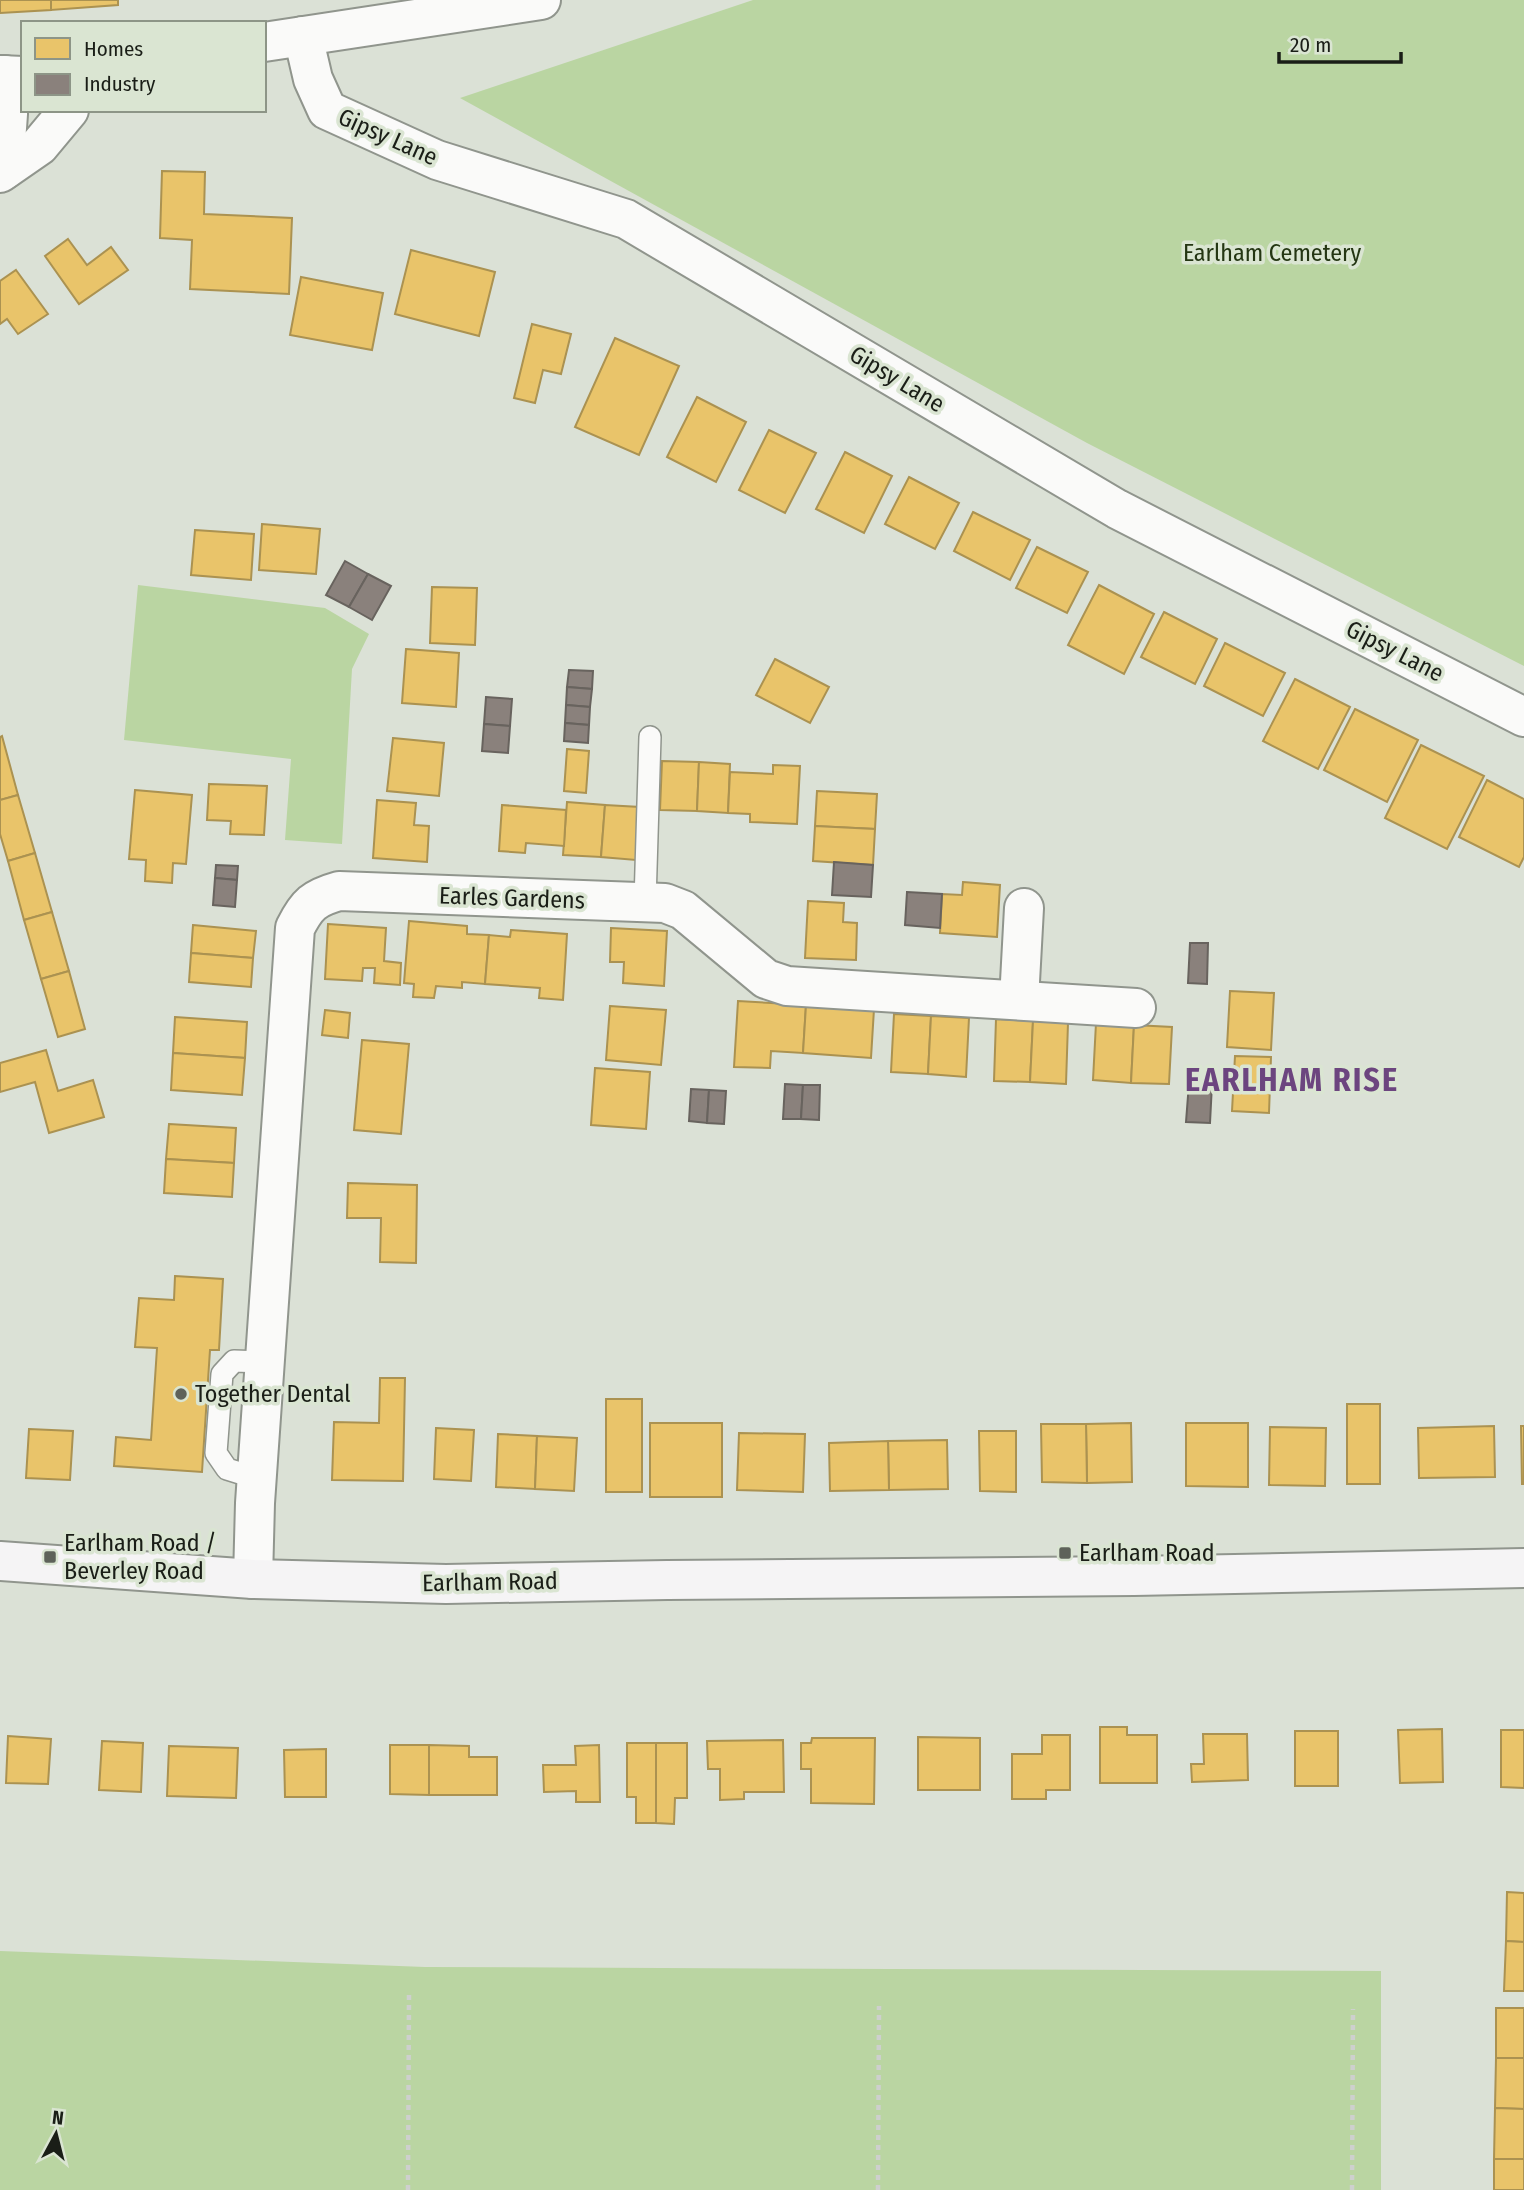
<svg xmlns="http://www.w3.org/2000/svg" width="1524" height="2190" font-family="'Fira Sans Condensed',sans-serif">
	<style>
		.green { fill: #bad5a2 }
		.homes { fill: #e9c46a; stroke: #ab9251; stroke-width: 2 }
		.industry { fill: #8a817c; stroke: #68635e; stroke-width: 2 }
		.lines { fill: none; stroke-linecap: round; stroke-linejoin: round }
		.service-casing { stroke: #90958d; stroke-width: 24 }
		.minor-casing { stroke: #90958d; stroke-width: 42 }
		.tertiary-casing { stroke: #90958d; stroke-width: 42 }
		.secondary-casing { stroke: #90958d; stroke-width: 42 }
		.path { stroke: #ced0ce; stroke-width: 4.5; stroke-dasharray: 5 5; stroke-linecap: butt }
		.service { stroke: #fafaf9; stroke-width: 21 }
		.minor { stroke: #fafaf9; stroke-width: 38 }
		.tertiary { stroke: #fafaf9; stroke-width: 38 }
		.secondary { stroke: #f5f4f5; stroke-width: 38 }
		.poi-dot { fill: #5e625a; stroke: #dae5d2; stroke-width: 2.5 }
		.labels { text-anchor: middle; stroke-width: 7; stroke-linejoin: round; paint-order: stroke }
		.street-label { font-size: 24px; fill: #1a1e17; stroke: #dae5d2 }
		.park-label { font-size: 24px; fill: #243613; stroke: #dae5d2 }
		.poi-label { font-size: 24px; fill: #1a1e17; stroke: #dae5d2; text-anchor: start }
		.district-label { font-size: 32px; font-weight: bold; letter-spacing: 2px; fill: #6c457f; stroke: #dae5d2 }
	</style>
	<rect width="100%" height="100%" fill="#dbe1d6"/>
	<g class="green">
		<path d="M753,0H1524V666L1087,443L460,98Z"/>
		<path d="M138,585L325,608L369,634L352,669L342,844L285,840L291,759L124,740Z"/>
		<path d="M0,1951L425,1967L1381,1971V2190H0Z"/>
	</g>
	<g class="homes">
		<path d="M0,0H51V10L0,13Z"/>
		<path d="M51,0H118V5L51,10Z"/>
		<path d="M162,171L205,172L204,214L292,218L289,294L190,289L192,240L160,238Z"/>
		<path d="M68,239L87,265L111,247L128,270L79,304L45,256Z"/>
		<path d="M411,250L495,272L479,336L395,314Z"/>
		<path d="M16,270L48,314L18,334L7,319L0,324V281Z"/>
		<path d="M301,277L383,293L372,350L290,335Z"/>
		<path d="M532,324L571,334L561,374L543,370L535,403L514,398Z"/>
		<path d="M615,338L679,366L639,455L575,427Z"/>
		<path d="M697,397L746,422L716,482L667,457Z"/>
		<path d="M769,430L816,453L785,513L739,490Z"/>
		<path d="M845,452L892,476L864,533L816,509Z"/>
		<path d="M909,477L959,503L935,549L885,524Z"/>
		<path d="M973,512L1030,540L1010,580L954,551Z"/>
		<path d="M262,524L320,529L316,574L259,570Z"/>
		<path d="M195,530L254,534L251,580L191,575Z"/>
		<path d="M1037,547L1088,572L1067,613L1016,588Z"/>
		<path d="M1099,585L1154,614L1124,674L1068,645Z"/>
		<path d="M432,587L477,588L475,645L430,643Z"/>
		<path d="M1164,612L1217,639L1195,684L1141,657Z"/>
		<path d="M1225,643L1285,673L1263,716L1204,686Z"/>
		<path d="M406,649L459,653L456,707L402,703Z"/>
		<path d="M775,659L829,687L810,723L756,695Z"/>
		<path d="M1295,679L1350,707L1318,769L1263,741Z"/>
		<path d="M1355,709L1418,740L1387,802L1324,770Z"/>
		<path d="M2,736L18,795L0,800V737Z"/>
		<path d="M393,738L444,743L439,796L387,791Z"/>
		<path d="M1421,745L1484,776L1447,849L1385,818Z"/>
		<path d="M567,749L589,751L586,793L564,791Z"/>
		<path d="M662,761L699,762L697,811L660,810Z"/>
		<path d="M699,762L730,764L728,813L697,811Z"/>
		<path d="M773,765L800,766L797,824L750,822V814L728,813L730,772L773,774Z"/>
		<path d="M1487,780L1524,799V857L1519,867L1459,837Z"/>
		<path d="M209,784L267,786L264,835L230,834L231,821L207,820Z"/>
		<path d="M135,790L192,795L186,864L173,863L172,883L145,881L146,860L129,859Z"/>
		<path d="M817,791L877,794L875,829L815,826Z"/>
		<path d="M18,795L35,853L8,861L0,834V800Z"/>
		<path d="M377,800L416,803L414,825L429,826L427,862L373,858Z"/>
		<path d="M567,802L605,805L601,857L563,855Z"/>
		<path d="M502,805L566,810L564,846L526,843L525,853L499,851Z"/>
		<path d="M605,805L640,807L636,860L601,857Z"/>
		<path d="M815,826L875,829L873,865L813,861Z"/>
		<path d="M35,853L52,912L24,920L8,861Z"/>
		<path d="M963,882L1000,885L997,937L940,933L942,894L962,895Z"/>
		<path d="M808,901L844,903L843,922L857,923L856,960L805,958Z"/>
		<path d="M52,912L69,971L41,979L24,920Z"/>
		<path d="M409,921L467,926V934L489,935L485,984L462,982V988L436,986L434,998L413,997L414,984L404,983Z"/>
		<path d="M328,924L386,928L384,961L401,963L400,985L374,983L375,968H363L362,981L325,979Z"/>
		<path d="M193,925L256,931L253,958L191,953Z"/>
		<path d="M611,928L667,931L664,986L623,983L624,962H610Z"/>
		<path d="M511,930L567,934L563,1000L539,998L540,988L485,984L489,935L510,937Z"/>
		<path d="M191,953L253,958L251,987L189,982Z"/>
		<path d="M69,971L85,1029L58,1037L41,979Z"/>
		<path d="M1230,991L1274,993L1271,1050L1227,1047Z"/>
		<path d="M738,1001L806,1005L803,1053L771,1051L770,1068L734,1067Z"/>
		<path d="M806,1005L874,1009L871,1058L803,1053Z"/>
		<path d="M610,1006L666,1010L661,1065L606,1060Z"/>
		<path d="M325,1010L350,1013L348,1038L322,1035Z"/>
		<path d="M894,1014L931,1016L928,1074L891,1072Z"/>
		<path d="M931,1016L969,1018L966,1077L928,1074Z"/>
		<path d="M175,1017L247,1022L245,1058L173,1053Z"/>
		<path d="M996,1019L1033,1021L1030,1082L994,1081Z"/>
		<path d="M1033,1021L1068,1023L1066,1084L1030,1082Z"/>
		<path d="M1096,1023L1134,1025L1131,1083L1093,1080Z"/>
		<path d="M1134,1025L1172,1027L1169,1084L1131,1083Z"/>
		<path d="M362,1040L409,1044L401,1134L354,1130Z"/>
		<path d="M46,1050L58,1091L93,1080L104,1117L49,1133L35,1082L0,1092V1063Z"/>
		<path d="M173,1053L245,1058L242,1095L171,1090Z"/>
		<path d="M1235,1056L1271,1057L1269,1113L1232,1111Z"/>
		<path d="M595,1068L650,1072L646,1129L591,1125Z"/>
		<path d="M169,1124L236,1128L234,1163L166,1159Z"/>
		<path d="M166,1159L234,1163L232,1197L164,1193Z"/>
		<path d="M348,1183L417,1185L416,1263L380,1262L381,1218H347Z"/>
		<path d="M175,1276L223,1279L219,1350H210L202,1472L114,1466L116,1437L151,1440L157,1348L135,1347L139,1298L174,1300Z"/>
		<path d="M380,1378H405L403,1481L332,1480L334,1422L379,1423Z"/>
		<rect x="606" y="1399" width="36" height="93"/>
		<rect x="1347" y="1404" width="33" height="80"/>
		<rect x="650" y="1423" width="72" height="74"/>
		<path d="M1131,1423L1132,1482L1087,1483L1086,1424Z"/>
		<path d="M1186,1423H1248V1487L1186,1486Z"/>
		<path d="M1041,1424H1086L1087,1483L1042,1482Z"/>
		<path d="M1494,1426L1495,1477L1419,1478L1418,1428Z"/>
		<path d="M1521,1426H1524V1484H1522Z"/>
		<path d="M1270,1427L1326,1428L1325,1486L1269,1485Z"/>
		<path d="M436,1428L474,1430L471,1481L434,1479Z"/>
		<path d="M29,1429L73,1431L70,1480L26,1478Z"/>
		<path d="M979,1431H1016V1492L980,1491Z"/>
		<path d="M739,1433L805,1434L803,1492L737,1490Z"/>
		<path d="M498,1434L537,1436L535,1489L496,1487Z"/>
		<path d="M537,1436L577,1438L574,1491L535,1489Z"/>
		<path d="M947,1440L948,1489L889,1490L888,1441Z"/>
		<path d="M888,1441L889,1490L830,1491L829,1443Z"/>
		<path d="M1100,1727H1127V1735H1157V1783H1100Z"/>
		<path d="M1442,1729L1443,1782L1400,1783L1398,1730Z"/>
		<path d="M1501,1730H1524V1788L1501,1787Z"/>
		<rect x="1295" y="1731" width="43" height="55"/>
		<path d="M1203,1734H1247L1248,1780L1192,1782L1191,1764H1204Z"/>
		<path d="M1042,1735H1070V1790H1046V1799H1012V1754H1042Z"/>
		<path d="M8,1736L51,1739L48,1784L6,1783Z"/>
		<path d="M918,1737L980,1738V1790H918Z"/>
		<path d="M812,1738H875L874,1804L811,1803V1769H801V1743H811Z"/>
		<path d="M783,1740L784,1792H744V1799L720,1800V1769H708L707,1741Z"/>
		<path d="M102,1741L143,1743L141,1792L99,1790Z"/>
		<path d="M627,1743H656V1823H636V1797H627Z"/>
		<path d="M656,1743H687V1798H675L674,1824L656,1823Z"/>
		<path d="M390,1745H429V1795L390,1794Z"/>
		<path d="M429,1745L469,1746V1757H497V1795H429Z"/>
		<path d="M599,1745L600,1802H576V1791L544,1792L543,1765H576L575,1746Z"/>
		<path d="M169,1746L238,1748L236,1798L167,1796Z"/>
		<path d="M326,1749V1797H285L284,1750Z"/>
		<path d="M1507,1892L1524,1893V1942L1506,1941Z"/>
		<path d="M1506,1941L1524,1942V1991H1504Z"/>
		<rect x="1496" y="2008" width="28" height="50"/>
		<path d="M1496,2058H1524V2109L1495,2108Z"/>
		<path d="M1495,2108L1524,2109V2159H1494Z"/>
		<rect x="1494" y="2159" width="30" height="31"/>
	</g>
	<g class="industry">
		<path d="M345,561L368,574L349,607L326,595Z"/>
		<path d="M368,574L391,586L372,620L349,607Z"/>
		<path d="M569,670L593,671L592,689L567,687Z"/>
		<path d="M567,687L592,689L590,707L566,705Z"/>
		<path d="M486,697L512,699L510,726L484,724Z"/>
		<path d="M566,705L590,707L589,725L565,723Z"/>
		<path d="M565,723L589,725L588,743L564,741Z"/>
		<path d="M484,724L510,726L508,753L482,751Z"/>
		<path d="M834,862L873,865L871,897L832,895Z"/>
		<path d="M216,865L238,866L237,880L215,878Z"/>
		<path d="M215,878L237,880L235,907L213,905Z"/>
		<path d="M907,892L942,894L940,928L905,925Z"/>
		<path d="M1190,943H1208L1207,984L1188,983Z"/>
		<path d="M1189,1083L1212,1084L1210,1123L1186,1122Z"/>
		<path d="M785,1084L803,1085L801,1119H783Z"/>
		<path d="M803,1085H820L819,1120L801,1119Z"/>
		<path d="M691,1089L709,1090L707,1123L689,1121Z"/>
		<path d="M709,1090L726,1091L724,1124L707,1123Z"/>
	</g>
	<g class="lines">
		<defs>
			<g id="service">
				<path d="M645,902L650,737"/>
				<path d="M256,1478L227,1469L216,1453L222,1374L234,1361L265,1362"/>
			</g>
			<g id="minor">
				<path d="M303,36L313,79L327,110L437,160L626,219L1117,509L1524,717"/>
				<path d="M4,170L8,114L5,75"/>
				<path d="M0,173L39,146L69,110"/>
				<path d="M1019,1000L1024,908"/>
				<path d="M253,1579L255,1503L295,928C307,904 314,898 339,891L665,903L683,910L766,979L787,986L1136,1008"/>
			</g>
			<g id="tertiary">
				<path d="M264,42L541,0"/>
				<path d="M0,75L23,76"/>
			</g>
			<path id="secondary" d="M0,1561L253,1579L446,1584L667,1580L1134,1576L1524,1568"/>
		</defs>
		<use href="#service" class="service-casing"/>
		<use href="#minor" class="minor-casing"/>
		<use href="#tertiary" class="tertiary-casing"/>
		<use href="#secondary" class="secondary-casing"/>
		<g class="path">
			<path d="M408,2190L409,1994"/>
			<path d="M878,2190L879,2006"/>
			<path d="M1352,2190L1353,2009"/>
		</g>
		<use href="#service" class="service"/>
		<use href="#minor" class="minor"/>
		<use href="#tertiary" class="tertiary"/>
		<use href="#secondary" class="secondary"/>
	</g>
	<g class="poi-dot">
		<circle cx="181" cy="1394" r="7"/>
		<rect x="1058" y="1546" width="14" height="14" rx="3.5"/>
		<rect x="43" y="1550" width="14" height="14" rx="3.5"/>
	</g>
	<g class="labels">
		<g class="street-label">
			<text transform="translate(388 137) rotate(24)" y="8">Gipsy Lane</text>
			<text transform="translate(897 379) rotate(31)" y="8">Gipsy Lane</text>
			<text transform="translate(1395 651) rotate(27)" y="8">Gipsy Lane</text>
			<text transform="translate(512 898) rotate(2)" y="8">Earles Gardens</text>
			<text transform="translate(490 1582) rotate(-1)" y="8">Earlham Road</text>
		</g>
		<g class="park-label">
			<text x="1272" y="261">Earlham Cemetery</text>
		</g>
		<g class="poi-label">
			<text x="195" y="1402">Together Dental</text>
			<text x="64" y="1551">Earlham Road /<tspan x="64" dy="28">Beverley Road</tspan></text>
			<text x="1079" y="1561">Earlham Road</text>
		</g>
		<g class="district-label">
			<text x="1292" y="1091">EARLHAM RISE</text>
		</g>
	</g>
	<rect x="21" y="21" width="245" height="91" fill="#dae5d2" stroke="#8d9587" stroke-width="2"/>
	<rect x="35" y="38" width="35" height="21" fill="#e9c46a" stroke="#8d9587" stroke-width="2"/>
	<text x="84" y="56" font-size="21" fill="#1a1e17">Homes</text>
	<rect x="35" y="74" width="35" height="21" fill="#8a817c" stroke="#8d9587" stroke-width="2"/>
	<text x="84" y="91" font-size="21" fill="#1a1e17">Industry</text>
	<g transform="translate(56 2134) rotate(7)" stroke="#dae5d2" stroke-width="5" paint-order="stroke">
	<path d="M0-5L12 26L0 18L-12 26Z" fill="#1a1e17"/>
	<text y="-10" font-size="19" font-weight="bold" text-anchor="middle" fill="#1a1e17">N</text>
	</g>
	<path d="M1279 52v10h122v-10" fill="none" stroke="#1a1e17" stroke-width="3.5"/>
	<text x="1290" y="52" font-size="21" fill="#1a1e17" stroke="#dae5d2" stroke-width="5" paint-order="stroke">20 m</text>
</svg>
